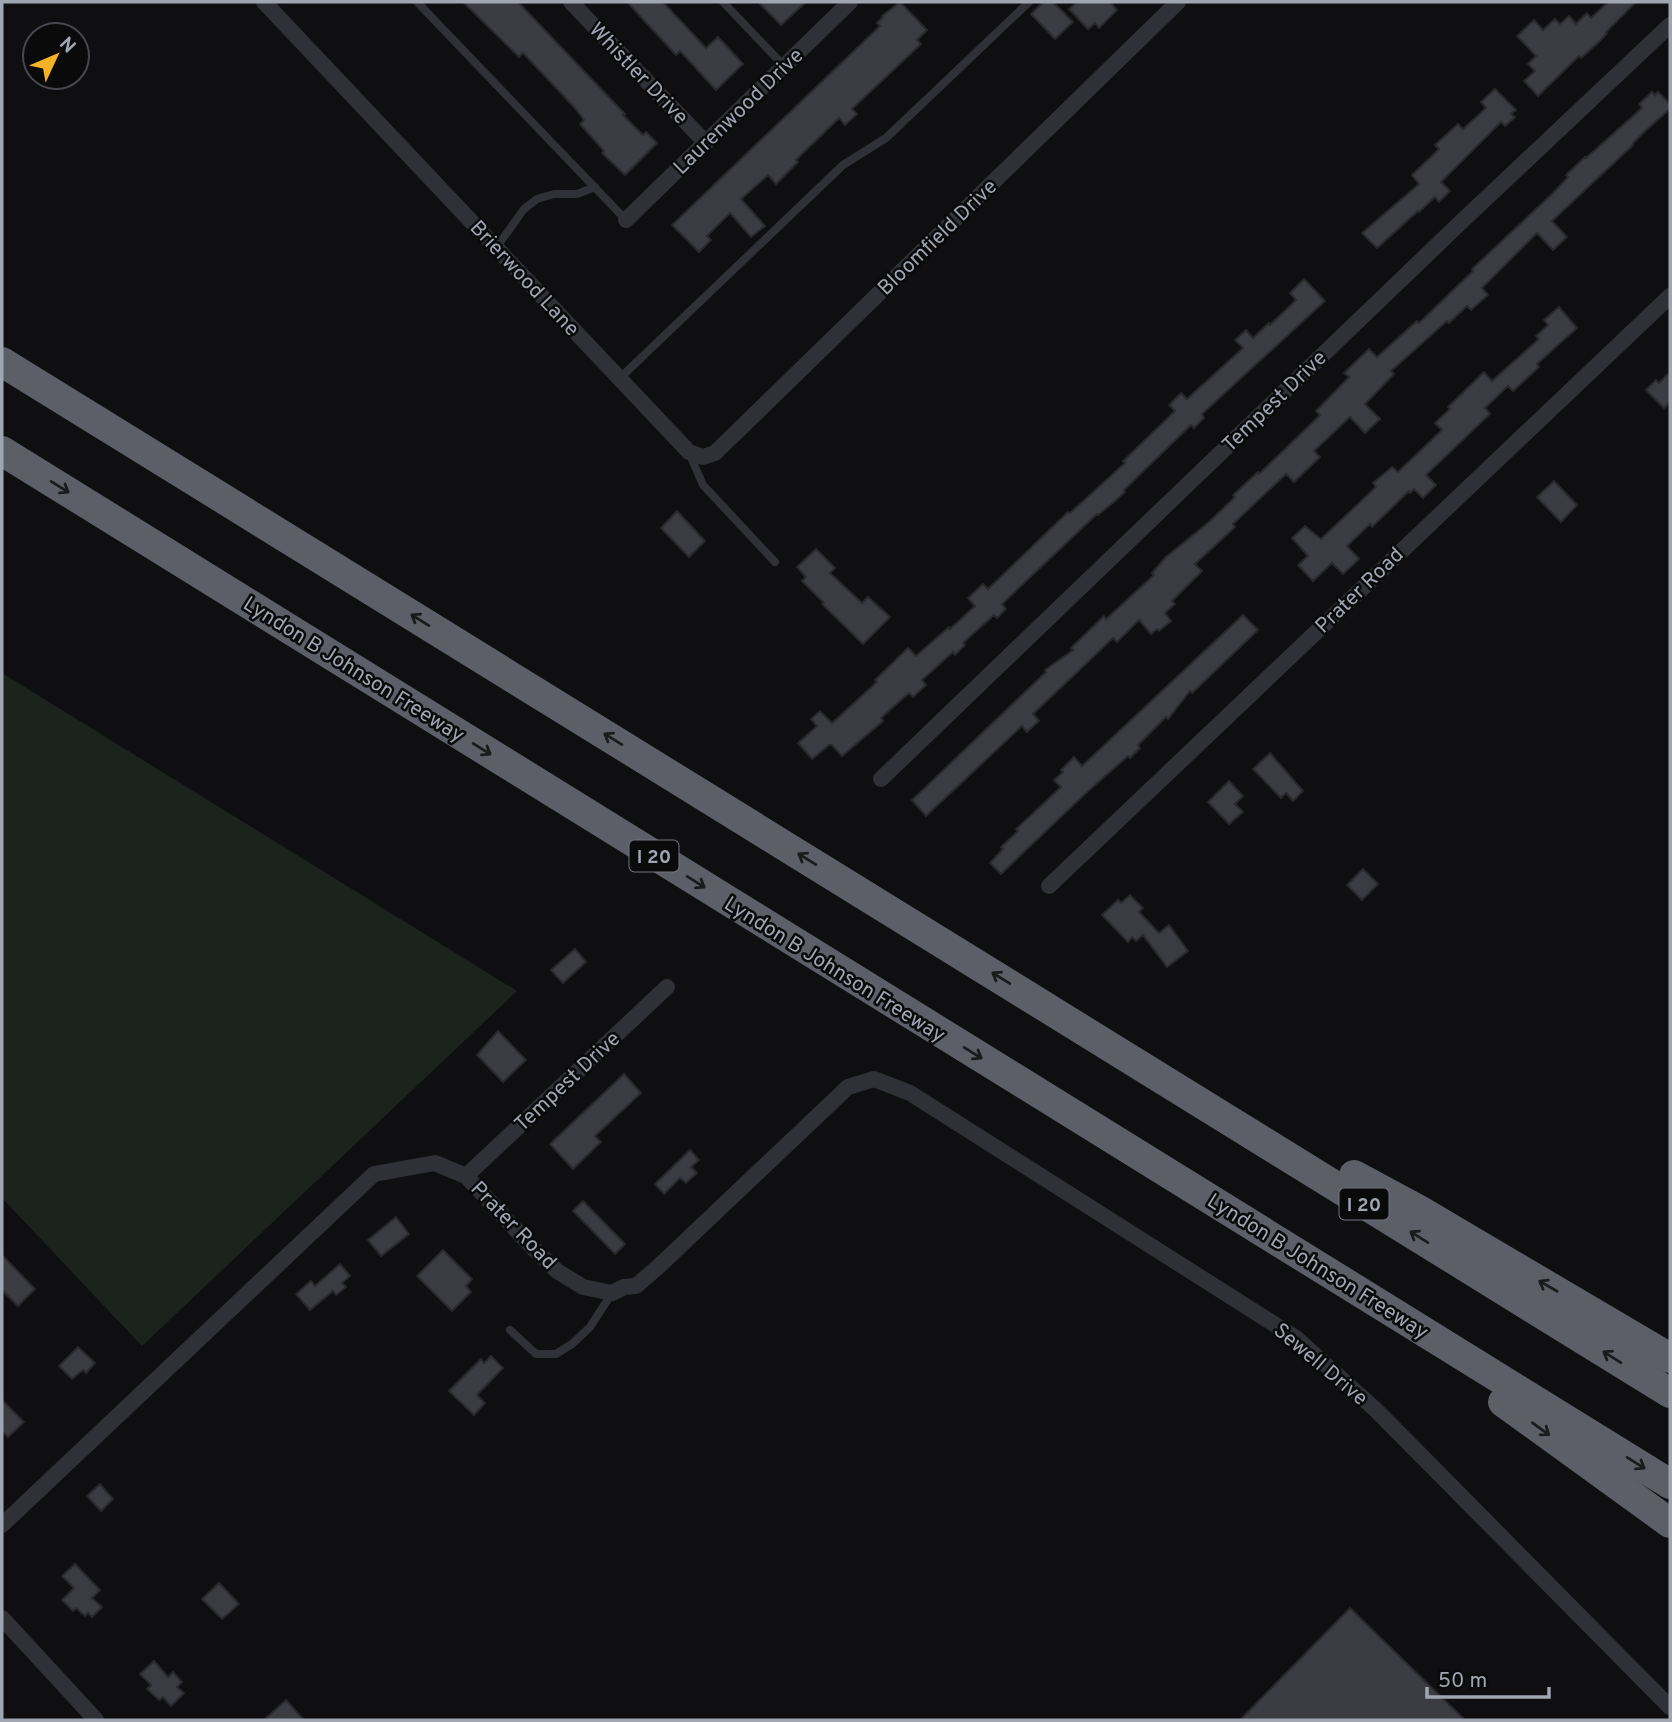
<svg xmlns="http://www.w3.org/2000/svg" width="1672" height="1722" font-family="Overpass,sans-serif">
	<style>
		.green { fill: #1c231d }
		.building { fill: #3b3c41; stroke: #29292d; stroke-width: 2 }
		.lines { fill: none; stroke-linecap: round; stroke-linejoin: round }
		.lane { stroke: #303136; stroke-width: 8 }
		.street { stroke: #303136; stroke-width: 16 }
		.highway { stroke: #5c5f67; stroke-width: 30 }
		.oneway { stroke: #1a1b1d }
		.labels { text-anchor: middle; stroke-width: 5; stroke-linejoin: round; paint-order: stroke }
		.shield { fill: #0a0a0b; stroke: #737680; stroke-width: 2 }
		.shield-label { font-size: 19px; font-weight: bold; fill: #a0a5b2 }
		.street-label { font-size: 21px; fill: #a0a5b2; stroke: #0a0a0b }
	</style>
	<rect width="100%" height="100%" fill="#0f0f11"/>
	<path class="green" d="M2,673L517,991L142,1346L2,1198Z"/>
	<g class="building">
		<path d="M463,2H518L625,114L623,115L643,135L646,132L657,143L625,175L602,153L604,151L580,124L584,120L574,107L523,53L519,57Z"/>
		<path d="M627,2H663L706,48L718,37L743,64L716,90L680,51L676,55Z"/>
		<path d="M758,2H806L781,25Z"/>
		<path d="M900,2L927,30L917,40L921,44L852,109L857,114L845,125L839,118L796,160L798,162L776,184L768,175L741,199L765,226L751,237L730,213L707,236L711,240L699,252L672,225L880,26L877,23L883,17L882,16Z"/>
		<path d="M1043,2H1053L1073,22L1055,39L1031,14Z"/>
		<path d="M1077,2H1110L1117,10L1099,28L1095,23L1088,29L1069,9Z"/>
		<path d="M1608,2H1636L1606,32L1607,33L1600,41L1581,58L1579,56L1538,96L1524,81L1535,71L1528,64L1536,56L1517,36L1534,20L1543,30L1555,19L1560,24L1569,16L1576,24L1587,13L1591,18Z"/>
		<path d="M1495,89L1516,110L1511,114L1515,117L1505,126L1501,122L1441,182L1450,191L1439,202L1435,197L1419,212L1418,211L1377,248L1362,233L1419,184L1412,175L1439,149L1435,145L1458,124L1463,129L1486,108L1481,102Z"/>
		<path d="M1652,92L1655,95L1658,92L1670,104V109L1646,130L1633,143V145L1552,221L1567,237L1553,250L1537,233L1482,288L1488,295L1471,310L1467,306L1449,323L1447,321L1391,371L1394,374L1365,404L1380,419L1365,433L1350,417L1314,451L1320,457L1294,482L1286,474L1233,524L1235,527L1195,564L1202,571L1172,601L1175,604L1165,613L1171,621L1159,631L1157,629L1151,634L1139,620L1117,642L1113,638L1033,714L1039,721L1027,732L1022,726L926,816L912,800L1046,672L1045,670L1073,650L1071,648L1104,616L1106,619L1129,598L1154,575L1152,573L1166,557L1209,522L1235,497L1233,495L1258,472L1259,474L1313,422L1320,415L1316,411L1349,377L1344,373L1369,349L1377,357L1417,321L1419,323L1473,271L1472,269L1553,193L1568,177L1566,175L1585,157L1586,158L1642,108L1639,104Z"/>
		<path d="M1304,279L1325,301L1202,414L1204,418L1194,428L1191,425L1124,490L1125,492L1115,501L1098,515L1097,514L1002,604L1006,609L997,618L994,615L963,643L965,645L955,655L953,652L922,680L926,685L913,697L909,693L881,718L883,721L842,756L832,745H829L812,759L798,743L817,726L811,719L820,711L832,723L877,682L875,680L908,648L916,656L949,627L950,629L975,606L968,598L983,584L988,589L1068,512L1070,513L1125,463L1123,461L1175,411L1169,405L1181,393L1187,399L1243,348L1235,340L1246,330L1253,338L1269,323L1270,325L1296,300L1290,293Z"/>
		<path d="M1559,307L1577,328L1537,364L1539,367L1513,391L1508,386L1485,408L1490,414L1426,475L1436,485L1423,498L1414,489L1410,493L1409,491L1372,527L1370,524L1347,546L1359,559L1343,574L1332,563L1313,581L1298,565L1308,556L1292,538L1305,526L1321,539L1376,487L1373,483L1392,467L1398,472L1442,430L1435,423L1450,409L1448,407L1484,372L1492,381L1539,339L1536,336L1548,325L1544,320Z"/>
		<path d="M1670,372V402L1664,408L1646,390L1656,380L1659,383Z"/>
		<path d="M1554,481L1577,505L1561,522L1537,497Z"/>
		<path d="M677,511L705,541L689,557L661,528Z"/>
		<path d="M816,549L835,568L830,573L862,603L868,597L890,617L863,644L822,604L824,603L802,581L806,577L797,567Z"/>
		<path d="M1243,615L1258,630L1192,693L1190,691L1168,719L1166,717L1138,745L1140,748L1130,758L1128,756L1086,793L1001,874L990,863L1003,849L1001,847L1018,831L1016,829L1061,787L1054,780L1063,772L1061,770L1074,757L1082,766Z"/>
		<path d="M1270,753L1303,791L1293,801L1286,793L1281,798L1253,769Z"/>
		<path d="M1229,781L1243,796L1235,804L1243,812L1229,824L1208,802Z"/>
		<path d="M1363,869L1378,884L1362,900L1347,885Z"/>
		<path d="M1130,895L1143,908L1139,912L1159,933L1169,925L1188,951L1167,967L1143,935L1136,941L1132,937L1128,942L1102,915L1118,900L1121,903Z"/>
		<path d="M575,949L586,962L563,983L551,970Z"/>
		<path d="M498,1031L526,1060L503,1082L477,1055Z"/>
		<path d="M624,1074L641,1093L595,1136L601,1142L573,1169L550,1144Z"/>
		<path d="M690,1150L699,1160L691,1167L697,1173L686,1183L680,1178L664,1194L655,1184Z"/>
		<path d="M583,1201L625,1244L615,1254L573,1211Z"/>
		<path d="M396,1217L409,1234L381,1256L368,1240Z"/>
		<path d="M443,1250L472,1279L466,1286L471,1292L452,1311L417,1276Z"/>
		<path d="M2,1255L35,1289L18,1306L2,1290Z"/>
		<path d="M340,1264L350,1276L342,1283L346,1287L336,1295L333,1291L310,1310L296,1294L311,1281L315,1286Z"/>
		<path d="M78,1347L95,1363L86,1373L83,1370L72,1379L59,1366Z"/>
		<path d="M491,1356L503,1368L477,1395L485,1403L474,1415L449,1391L481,1359L484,1363Z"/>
		<path d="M2,1400L24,1422L8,1437L2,1431Z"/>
		<path d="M100,1484L113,1499L101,1511L87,1496Z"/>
		<path d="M75,1564L100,1590L92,1598L102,1607L92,1617L88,1613L85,1616L76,1608L73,1611L62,1600L74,1588L62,1576Z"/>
		<path d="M219,1583L239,1604L222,1619L202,1599Z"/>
		<path d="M1350,1608L1465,1720H1240Z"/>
		<path d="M154,1661L168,1677L173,1672L182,1682L177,1687L184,1693L171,1706L163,1697L159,1700L147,1689L151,1685L140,1674Z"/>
		<path d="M286,1700L304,1720H264Z"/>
	</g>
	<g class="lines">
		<g class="lane">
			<path d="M417,2L626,220"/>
			<path d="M723,2L784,66"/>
			<path d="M496,248L524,209L537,199L554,194H577L595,187"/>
			<path d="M620,378L843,165L886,138L1029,2"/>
			<path d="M690,455L703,485L775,562"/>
			<path d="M510,1330L536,1354H556L572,1344L590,1327L612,1293"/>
		</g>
		<g class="street">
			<path d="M264,2L689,452L703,457L715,453L1178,2"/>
			<path d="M571,2L706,143"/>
			<path d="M626,220L850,2"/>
			<path d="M881,779L1460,223L1670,25"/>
			<path d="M1049,886L1670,296"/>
			<path d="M466,1176L667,987"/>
			<path d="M2,1525L374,1174L435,1163L466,1176L533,1248L557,1271L583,1287L612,1293L624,1287L636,1286L658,1267L848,1087L874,1079L910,1093L1296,1338L1376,1410L1670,1707"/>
			<path d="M2,1618L96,1720"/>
		</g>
		<g class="highway">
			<path d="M2,362L1670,1393"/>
			<path d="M2,451L1670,1484"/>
			<path d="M1354,1175L1419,1210L1670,1358"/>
			<path d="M1503,1402L1670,1523"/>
		</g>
	</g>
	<defs><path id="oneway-shaft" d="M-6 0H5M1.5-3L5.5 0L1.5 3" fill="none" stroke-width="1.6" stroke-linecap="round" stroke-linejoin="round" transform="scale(1.75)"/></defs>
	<g class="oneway">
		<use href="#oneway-shaft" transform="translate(60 487) rotate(32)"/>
		<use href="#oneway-shaft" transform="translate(420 620) rotate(-148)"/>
		<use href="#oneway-shaft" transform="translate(613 739) rotate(-148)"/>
		<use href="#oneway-shaft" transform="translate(482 749) rotate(32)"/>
		<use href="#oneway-shaft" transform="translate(807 859) rotate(-148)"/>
		<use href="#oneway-shaft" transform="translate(696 882) rotate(32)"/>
		<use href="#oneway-shaft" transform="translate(1001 978) rotate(-148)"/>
		<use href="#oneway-shaft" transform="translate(973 1053) rotate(32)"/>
		<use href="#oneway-shaft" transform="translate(1419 1237) rotate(-148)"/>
		<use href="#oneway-shaft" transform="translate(1548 1286) rotate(-150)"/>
		<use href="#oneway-shaft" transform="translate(1612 1357) rotate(-148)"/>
		<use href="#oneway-shaft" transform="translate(1541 1429) rotate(36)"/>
		<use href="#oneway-shaft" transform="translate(1636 1463) rotate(32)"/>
	</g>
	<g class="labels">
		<g class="shield">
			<rect x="629.5" y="840.5" width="49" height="31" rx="5"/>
			<rect x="1339.5" y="1188.5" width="49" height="31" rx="5"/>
		</g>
		<g class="shield-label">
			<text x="654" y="863">I 20</text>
			<text x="1364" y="1211">I 20</text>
		</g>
		<g class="street-label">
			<text transform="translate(639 73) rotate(46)" y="7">Whistler Drive</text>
			<text transform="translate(738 111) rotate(-44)" y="7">Laurenwood Drive</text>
			<text transform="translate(937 237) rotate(-44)" y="7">Bloomfield Drive</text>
			<text transform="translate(525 278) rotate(47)" y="7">Brierwood Lane</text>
			<text transform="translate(1274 401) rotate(-44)" y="7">Tempest Drive</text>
			<text transform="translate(1359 590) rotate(-44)" y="7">Prater Road</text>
			<text transform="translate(354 669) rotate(32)" y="7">Lyndon B Johnson Freeway</text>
			<text transform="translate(835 969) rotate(32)" y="7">Lyndon B Johnson Freeway</text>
			<text transform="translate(567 1081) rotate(-43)" y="7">Tempest Drive</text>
			<text transform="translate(514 1225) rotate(46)" y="7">Prater Road</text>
			<text transform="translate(1318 1266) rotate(32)" y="7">Lyndon B Johnson Freeway</text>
			<text transform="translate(1321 1364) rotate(40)" y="7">Sewell Drive</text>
		</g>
	</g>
	<rect width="1672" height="1722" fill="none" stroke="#a0a5b2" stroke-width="7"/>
	<g transform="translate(56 56) rotate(46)"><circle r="33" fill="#0a0a0b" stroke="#46484e" stroke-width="2"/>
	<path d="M0-5L12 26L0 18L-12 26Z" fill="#f4b224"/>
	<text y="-10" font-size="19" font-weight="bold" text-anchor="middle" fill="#a0a5b2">N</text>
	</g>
	<path d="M1427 1687v10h122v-10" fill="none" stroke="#a0a5b2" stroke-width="3.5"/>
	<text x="1438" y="1687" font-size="21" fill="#a0a5b2" stroke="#0a0a0b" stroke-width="5" paint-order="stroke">50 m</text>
</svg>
